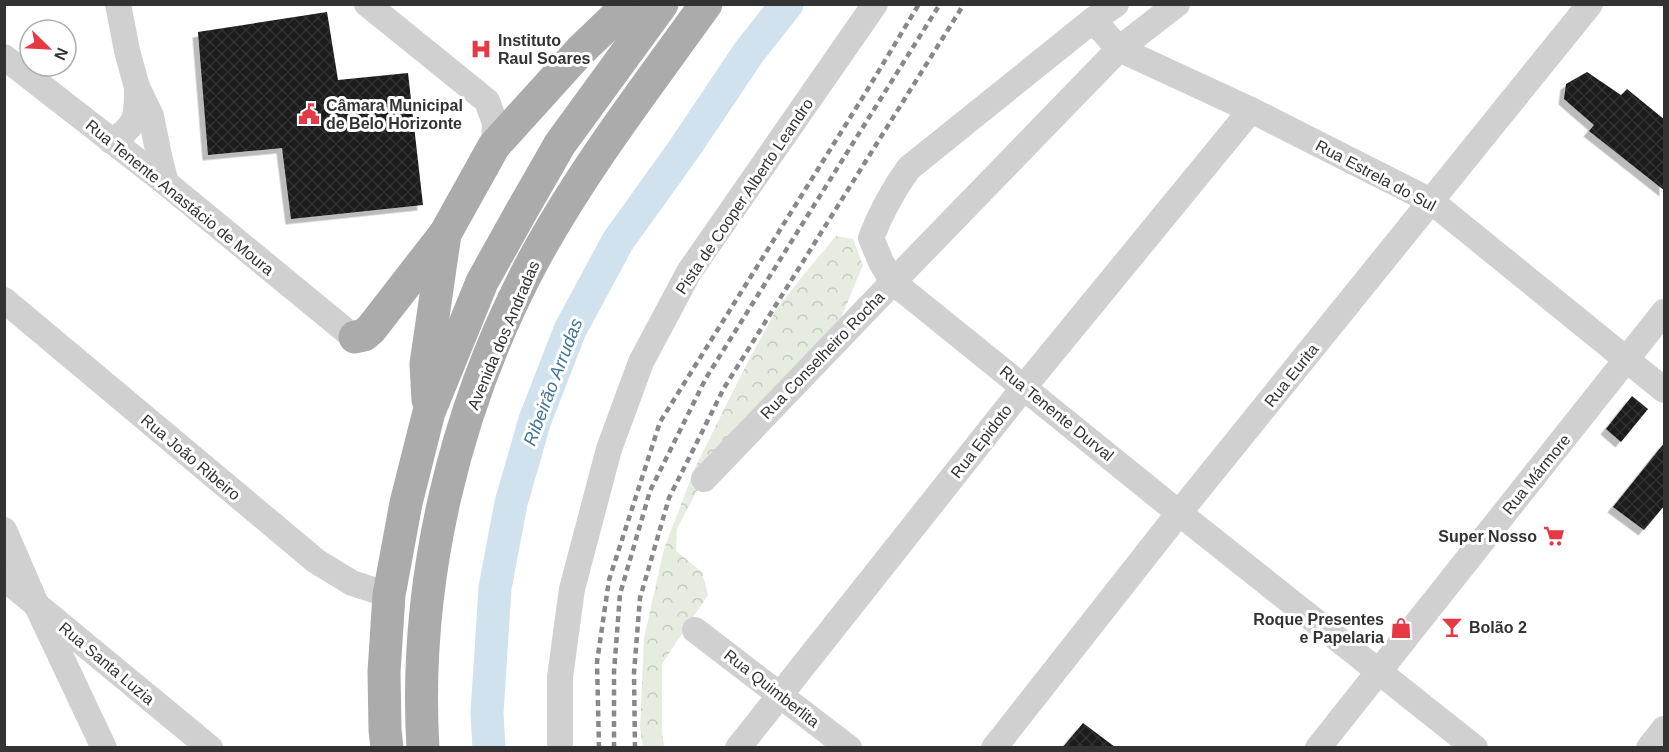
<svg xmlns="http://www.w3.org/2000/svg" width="1669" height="752" font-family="Helvetica,sans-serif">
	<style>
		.forest { fill: url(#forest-crowns) }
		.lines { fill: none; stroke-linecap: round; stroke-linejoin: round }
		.river { stroke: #cfe2ee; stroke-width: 33 }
		.building { fill: url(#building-cross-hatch); filter: url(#shadow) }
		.minor { stroke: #d0d0d0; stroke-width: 26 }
		.major { stroke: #ababab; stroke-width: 33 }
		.rail { stroke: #888; stroke-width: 4.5; stroke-dasharray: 6 4.5; stroke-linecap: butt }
		.labels { text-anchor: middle; stroke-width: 6; stroke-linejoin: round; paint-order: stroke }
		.poi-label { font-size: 16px; font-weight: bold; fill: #333; stroke: #fff; text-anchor: start }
		.street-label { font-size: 16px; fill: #333; stroke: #fff }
		.water-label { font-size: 18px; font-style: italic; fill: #3f7597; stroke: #fff }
	</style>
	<defs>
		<pattern id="forest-crowns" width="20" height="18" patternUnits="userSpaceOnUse" patternTransform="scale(1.5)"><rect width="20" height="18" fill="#e6ecdf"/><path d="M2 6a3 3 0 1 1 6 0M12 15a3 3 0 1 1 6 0" fill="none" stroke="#c6cbc0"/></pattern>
		<pattern id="building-cross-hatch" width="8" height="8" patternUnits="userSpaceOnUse" patternTransform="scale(1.5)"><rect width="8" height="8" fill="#1a1a1a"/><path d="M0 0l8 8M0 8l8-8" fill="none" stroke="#333"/></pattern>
		<filter id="shadow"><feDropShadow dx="-5.5" dy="5.5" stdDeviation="0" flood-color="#0004"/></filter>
	</defs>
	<rect width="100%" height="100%" fill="#fff"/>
	<path class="forest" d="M836,236L853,239L863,265L841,318L715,456L677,529L676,551L702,572L708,595L662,664V731L664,747L643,748L640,728L644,638L664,549L695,468L741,375L776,310L805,273Z"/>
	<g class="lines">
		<path class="river" d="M489,748L487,713L495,588L511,503L535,420L570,330L618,241L684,149L749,52L787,4"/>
	</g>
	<g class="building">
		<path d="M327,12L338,80L408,73L423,205L291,219L282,148L208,155L198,32Z"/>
		<path d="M1587,72L1621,95L1627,89L1665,120V191L1589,131L1594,125L1564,99L1566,84Z"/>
		<path d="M1632,396L1648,409L1621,442L1606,429Z"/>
		<path d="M1665,442V505L1644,530L1613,507Z"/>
		<path d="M1083,723L1115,747H1063Z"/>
	</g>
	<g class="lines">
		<g class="minor">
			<path d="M118,4L127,51L137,87L151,116L160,160L166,183"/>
			<path d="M367,4L487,101L495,123L494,146"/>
			<path d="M1177,4L1119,49L893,282L1179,513L1475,748"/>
			<path d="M1093,20L1119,49L1251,110L1431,201L1664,390"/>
			<path d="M4,57L166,183L346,331L355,337"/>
			<path d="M111,141C138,126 137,115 137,87"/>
			<path d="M4,300L316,561L352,583L389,595"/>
			<path d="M704,479L893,282L881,262L871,238C881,212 893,190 909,168L1093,20L1116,4"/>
			<path d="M4,530L36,604L104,748"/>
			<path d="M4,578L210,748"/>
			<path d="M695,630L849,748"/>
			<path d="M560,748V677L572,589L609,449L641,362L689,272L875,4"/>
			<path d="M738,748L1024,387L1251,110"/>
			<path d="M994,748L1179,513L1590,4"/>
			<path d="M1318,748L1664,312"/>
			<path d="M1649,748L1664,729"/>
		</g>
		<g class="major">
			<path d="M355,337L364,335L371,329L444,235"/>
			<path d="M428,400L426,364L445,234L494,146L580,51L629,4"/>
			<path d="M387,748L385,730L384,672L389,595L406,503L429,412L482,282L521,212L560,144L662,4"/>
			<path d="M423,748C413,581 455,407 533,261C582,170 646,88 706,4"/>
		</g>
		<g class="rail">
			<path d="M599,748L597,662L609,580L660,422L863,97L919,4"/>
			<path d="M614,748V672L620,594L650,491L706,378L940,4"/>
			<path d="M635,748L634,673L640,598L669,498L724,388L964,4"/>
		</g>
	</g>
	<defs>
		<symbol id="hospital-bare" viewBox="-9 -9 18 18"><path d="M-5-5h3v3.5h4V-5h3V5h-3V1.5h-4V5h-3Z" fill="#e63946" stroke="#fff" stroke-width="2.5" paint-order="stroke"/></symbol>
		<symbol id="civic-bare" viewBox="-9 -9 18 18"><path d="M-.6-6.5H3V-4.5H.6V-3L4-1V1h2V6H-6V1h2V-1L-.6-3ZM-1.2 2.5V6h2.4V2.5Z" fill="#e63946" stroke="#fff" stroke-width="2.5" paint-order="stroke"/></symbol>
		<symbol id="supermarket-bare" viewBox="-9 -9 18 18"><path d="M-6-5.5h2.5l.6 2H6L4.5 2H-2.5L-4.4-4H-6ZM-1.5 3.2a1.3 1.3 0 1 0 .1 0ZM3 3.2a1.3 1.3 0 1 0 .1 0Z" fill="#e63946" stroke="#fff" stroke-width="2.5" paint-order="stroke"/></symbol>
		<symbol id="bar-bare" viewBox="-9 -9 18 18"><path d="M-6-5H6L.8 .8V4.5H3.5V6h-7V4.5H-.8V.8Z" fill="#e63946" stroke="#fff" stroke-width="2.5" paint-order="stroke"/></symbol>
		<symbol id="shop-bare" viewBox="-9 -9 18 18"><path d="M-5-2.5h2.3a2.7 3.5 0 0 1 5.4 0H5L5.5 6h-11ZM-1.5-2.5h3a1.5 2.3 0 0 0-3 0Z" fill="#e63946" stroke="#fff" stroke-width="2.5" paint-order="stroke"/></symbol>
	</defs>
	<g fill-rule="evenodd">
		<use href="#hospital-bare" x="466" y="34" width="30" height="30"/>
		<use href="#civic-bare" x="294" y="99" width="30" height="30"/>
		<use href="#supermarket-bare" x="1539" y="521" width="30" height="30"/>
		<use href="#bar-bare" x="1437" y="612" width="30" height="30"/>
		<use href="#shop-bare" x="1386" y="613" width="30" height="30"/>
	</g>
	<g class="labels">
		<g class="poi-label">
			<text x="498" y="46">Instituto<tspan x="498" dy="18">Raul Soares</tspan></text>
			<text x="326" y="111">Câmara Municipal<tspan x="326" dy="18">de Belo Horizonte</tspan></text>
			<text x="1537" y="542" text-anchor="end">Super Nosso</text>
			<text x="1384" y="625" text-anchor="end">Roque Presentes<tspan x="1384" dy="18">e Papelaria</tspan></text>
			<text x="1469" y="633">Bolão 2</text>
		</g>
		<g class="street-label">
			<text transform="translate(1376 175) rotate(28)" y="6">Rua Estrela do Sul</text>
			<text transform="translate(744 196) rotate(-56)" y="6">Pista de Cooper Alberto Leandro</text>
			<text transform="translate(180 197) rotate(39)" y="6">Rua Tenente Anastácio de Moura</text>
			<text transform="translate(503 335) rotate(-67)" y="6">Avenida dos Andradas</text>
			<text transform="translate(822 355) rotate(-46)" y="6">Rua Conselheiro Rocha</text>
			<text transform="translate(1291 375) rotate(-51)" y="6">Rua Eurita</text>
			<text transform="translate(1057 413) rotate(39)" y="6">Rua Tenente Durval</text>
			<text transform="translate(981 441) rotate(-52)" y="6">Rua Epidoto</text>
			<text transform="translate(191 457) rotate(40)" y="6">Rua João Ribeiro</text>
			<text transform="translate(1536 474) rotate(-51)" y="6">Rua Mármore</text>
			<text transform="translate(107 663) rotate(40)" y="6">Rua Santa Luzia</text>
			<text transform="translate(772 688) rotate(38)" y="6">Rua Quimberlita</text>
		</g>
		<g class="water-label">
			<text transform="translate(553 382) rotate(-69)" y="6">Ribeirão Arrudas</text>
		</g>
	</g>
	<rect width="1669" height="752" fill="none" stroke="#333333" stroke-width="12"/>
	<g transform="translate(48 48) rotate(114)"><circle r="28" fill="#ffffff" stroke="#adadad" stroke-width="1.5"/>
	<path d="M0-4.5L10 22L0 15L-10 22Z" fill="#e63946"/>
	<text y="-9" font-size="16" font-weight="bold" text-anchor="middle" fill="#333333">N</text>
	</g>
</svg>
